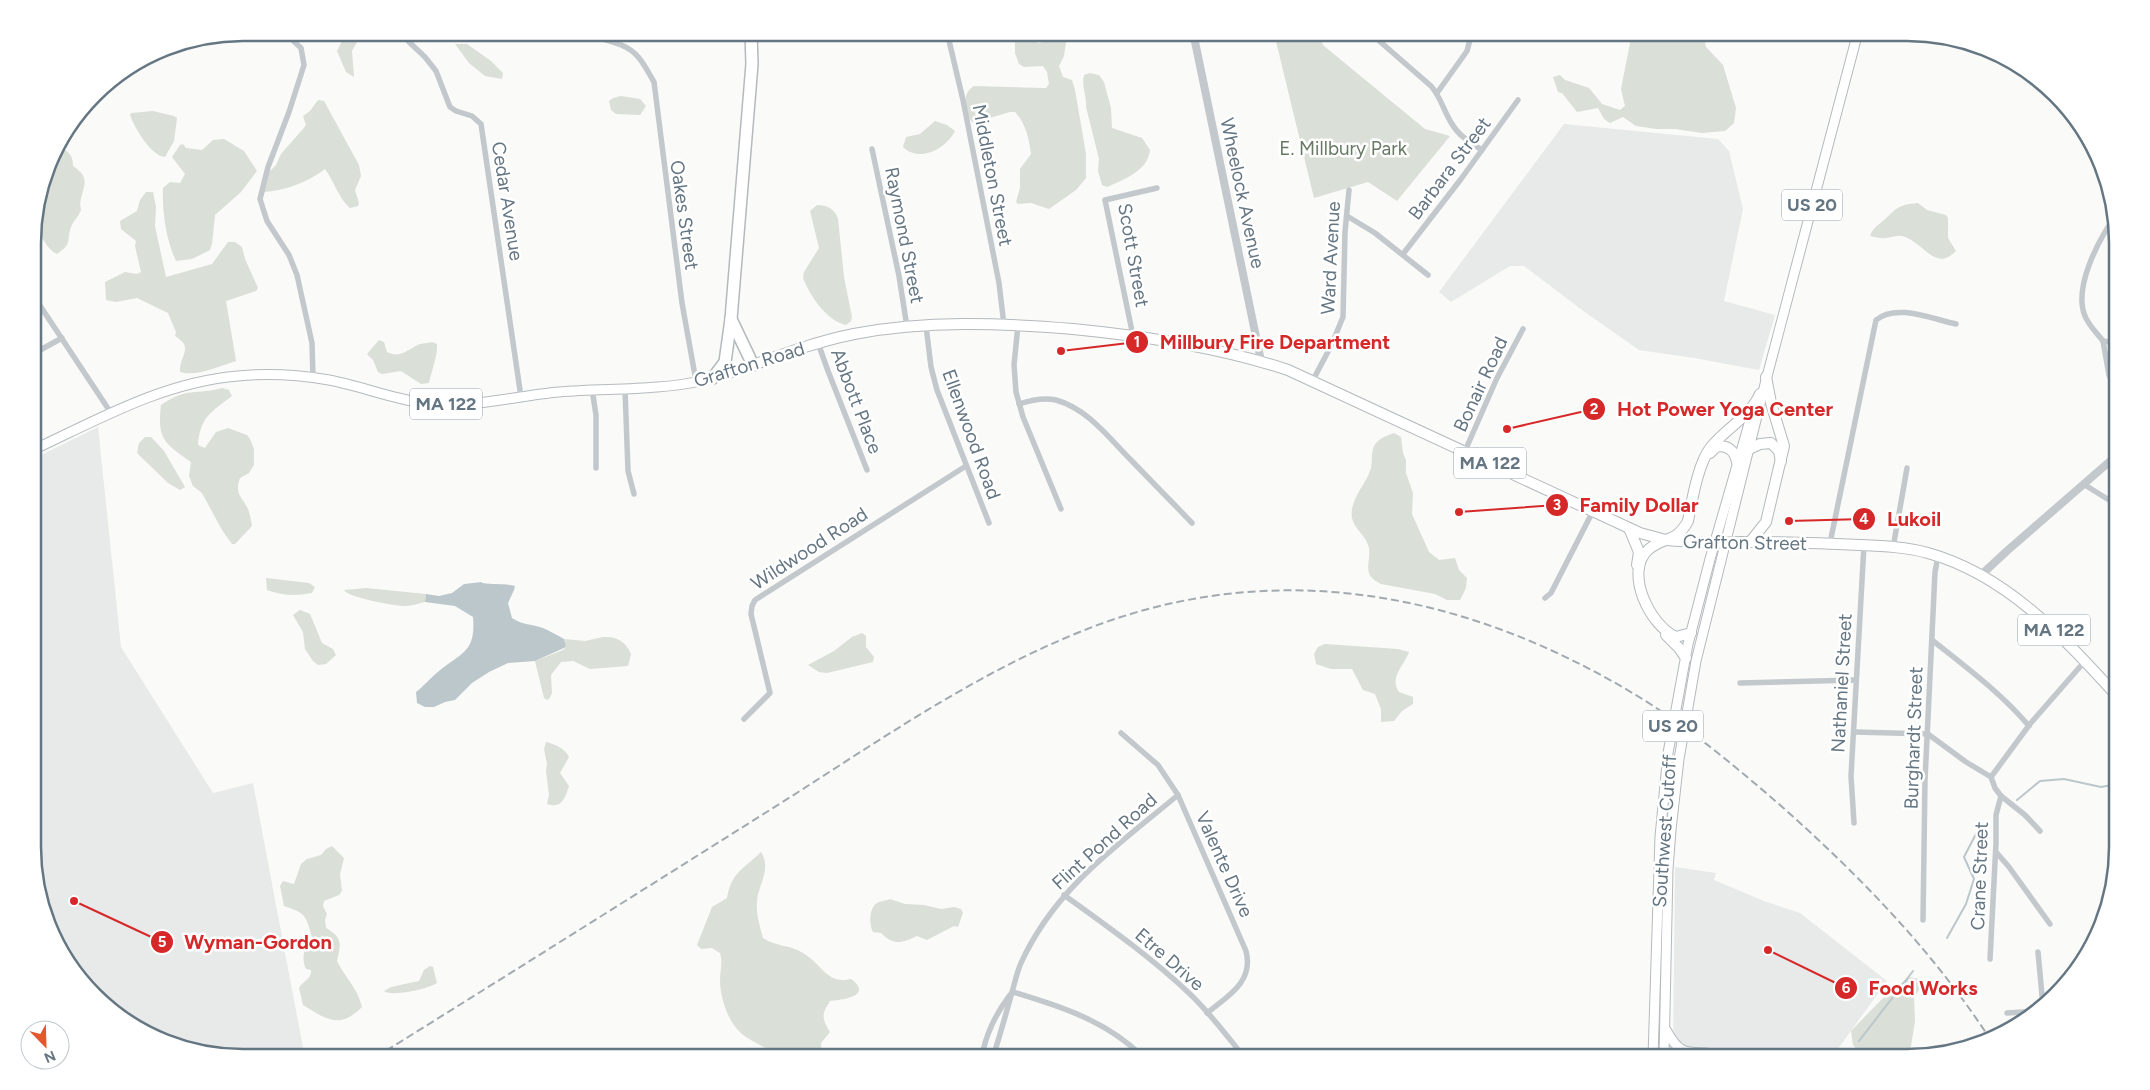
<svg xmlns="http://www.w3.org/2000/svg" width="2150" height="1090" font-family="Figtree,sans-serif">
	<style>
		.built { fill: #e8e9e9 }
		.green { fill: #dadfd7 }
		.water { fill: #bbc7cb }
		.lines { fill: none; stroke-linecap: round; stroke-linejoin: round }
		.stream { stroke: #bbc7cb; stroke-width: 2 }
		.primary-casing { stroke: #b5babe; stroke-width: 11 }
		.trunk-casing { stroke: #b4b9bd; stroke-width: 12 }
		.motorway-casing { stroke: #b4b9bd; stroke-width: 14 }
		.minor { stroke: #c3c8cc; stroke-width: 5.5 }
		.tertiary { stroke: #c3c8cc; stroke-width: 8 }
		.primary { stroke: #fff; stroke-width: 9 }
		.trunk { stroke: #fff; stroke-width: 10 }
		.motorway { stroke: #fff; stroke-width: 11 }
		.rail { stroke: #a2aab0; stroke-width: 2; stroke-dasharray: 8 4; stroke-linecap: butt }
		.trunk-bridge-casing { stroke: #b4b9bd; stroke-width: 12; stroke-linecap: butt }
		.trunk-bridge { stroke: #fff; stroke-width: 10 }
		.labels { text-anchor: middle; stroke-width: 5; stroke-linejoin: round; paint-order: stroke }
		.shield { fill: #fff; stroke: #939fa8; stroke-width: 1 }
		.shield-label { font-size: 18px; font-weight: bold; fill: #657683 }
		.park-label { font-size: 19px; fill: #687a64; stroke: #fff }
		.street-label { font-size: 19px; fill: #657683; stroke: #fff }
		.rim { fill: none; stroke: #657683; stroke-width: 2.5 }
		.leader { fill: none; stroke: #d62828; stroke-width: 2 }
		.callout-dot { fill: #d62828; stroke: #fff; stroke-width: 2 }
		.mark-label { font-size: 15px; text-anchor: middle; font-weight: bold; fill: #fff }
		.callout-label { font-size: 20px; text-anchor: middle; font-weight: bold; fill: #d62828; stroke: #fff; stroke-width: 5; stroke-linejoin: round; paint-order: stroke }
	</style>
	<rect width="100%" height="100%" fill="#fafaf8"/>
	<g class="built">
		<path d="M1564,124L1718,139L1729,151L1743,209L1724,301L1775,315L1759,370L1694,358L1639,350L1582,310L1524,266H1510L1451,302L1439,292Z"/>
		<path d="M98,427L121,647L213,793L253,783L304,1053L298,1057H243L150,1036L76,975L48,927L34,875L33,459Z"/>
		<path d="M1675,867L1716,873L1714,880L1764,901L1800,913L1887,981L1832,1057H1673Z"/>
	</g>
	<g class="green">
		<path d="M346,33H362L352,51L354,77L346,72L337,51Z"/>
		<path d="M1015,33H1028L1038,43L1052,40L1059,33H1066L1067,35L1064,56L1059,66L1063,77L1072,80L1075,90L1086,154V178L1076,190L1049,209L1031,203L1018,204L1016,202L1020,188V169L1031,154C1029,139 1026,124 1015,112H1010L973,123C964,114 961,93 974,86L1042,88H1046L1049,84L1047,72L1043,66L1024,67L1019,64L1015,53Z"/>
		<path d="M1274,33H1316L1324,46L1425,129L1450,136L1397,201L1368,182L1314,198Z"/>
		<path d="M1632,33H1703L1706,47L1723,65L1736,108L1734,123L1725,131L1702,133L1675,129H1656L1636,126L1623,117L1610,123L1604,119L1598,108L1577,112L1562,93L1558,92L1553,77L1560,75L1565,80L1589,88L1602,104L1620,110L1625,106L1621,89Z"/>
		<path d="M467,44L491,61L503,73L502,79L485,76L469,63L455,44Z"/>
		<path d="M1090,73L1099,75L1104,82L1111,108L1112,128L1142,138L1150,150C1148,171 1123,180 1107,187L1102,185L1098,171L1099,159L1086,107C1087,96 1081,86 1084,75Z"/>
		<path d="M621,96L640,99L646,106L640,115L616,114L611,110L609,101L613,98Z"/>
		<path d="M318,100L324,101L359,165L361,176L355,190L359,203L358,206L350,208C339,199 334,181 325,169C308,182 285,191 263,192L266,175L276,165L281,154L303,129L306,125L303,116L310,111Z"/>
		<path d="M153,111L174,116L177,118L174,141L165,157C151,156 134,127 130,115L131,113Z"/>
		<path d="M935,121L947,125L955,131C946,149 919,163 903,147L906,137L920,134Z"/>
		<path d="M224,139L244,151L257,171L241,192L215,215L212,244L210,250L192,259L176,261C166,239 162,212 163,188L170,182L180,183L185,174L172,157L180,145L183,144L186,148L202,150L213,140Z"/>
		<path d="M57,146C68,151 73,154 73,166C96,181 77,191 81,210C79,216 73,221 71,227C66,242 73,243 57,254C44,247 43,235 34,225Z"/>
		<path d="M146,192H153L156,207L155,226L166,277L212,264L228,242H235L242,247L245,259L258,288L256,291L226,301L236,361C219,366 197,377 180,372C179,355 195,348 175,336L176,332L168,313L137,298L116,302L106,300L105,282L125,272L137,274L141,272L135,246L136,241L121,229L120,221L137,211L140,200Z"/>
		<path d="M1918,203L1927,210L1946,215L1948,218V238L1956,251C1935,273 1923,241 1902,236C1897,235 1891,238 1886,238C1881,239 1876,237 1870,236C1873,228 1877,226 1883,221C1898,208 1896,205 1918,203Z"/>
		<path d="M817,205C827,205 835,209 838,219L844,277L852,317L851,321L846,325C827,321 810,296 803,278L804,272L819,248L810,211Z"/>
		<path d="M379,340L384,342L387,352C401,359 408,349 420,344C424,343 429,343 432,342L437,344C438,355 431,372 429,383L421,384L401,371L382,374L378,372L373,360L367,354Z"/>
		<path d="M222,388L229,390L232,396C211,412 200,417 198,445L205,448L216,432L228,428L247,435L250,439L254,449V465L249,473L240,478C234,495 242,496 248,509C250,514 251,520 252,526L235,544H232L222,530L202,493L193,486L189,476L191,462C164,443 157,439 161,405C187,387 196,395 222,388Z"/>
		<path d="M1394,433L1401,437L1403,453L1406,460V473L1413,493L1412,514L1429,552L1439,560L1455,558L1459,570L1467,578L1466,588L1460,600H1447L1435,594L1381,584C1361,575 1371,564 1369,548C1367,536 1354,529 1352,518C1349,499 1367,484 1371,468C1373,459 1370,449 1377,442C1382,437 1388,435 1394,433Z"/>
		<path d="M145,437H151L164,451L185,487L180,490L168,483L137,453L139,443Z"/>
		<path d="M266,578L309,583L315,587L312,593C296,596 283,596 267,590Z"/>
		<path d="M366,588L426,594L425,602C419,603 412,606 406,606C395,606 349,598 344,590Z"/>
		<path d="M300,610L310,614L322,643L333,649L336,655L326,664L318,665L313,661L305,649L303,632L293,615Z"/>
		<path d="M862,633L866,636V647L874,657L873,662L827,673L819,672L808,665L834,651L852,637Z"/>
		<path d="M603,637C617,636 626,642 631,654L628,666L590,669L573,661L561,662L551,675L552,693L549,699L547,700L544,698L535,661L563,650L566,647L564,639L585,641Z"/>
		<path d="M1325,644L1398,649L1409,652C1404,666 1389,677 1399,692L1413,697V704L1402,711L1394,721L1381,722V709L1375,694L1363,690L1352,669H1331L1316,664L1314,654L1318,647Z"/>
		<path d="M546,742C554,744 565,748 569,757L560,773L569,786C565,798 562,809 547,804L549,795L546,771L547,764L544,749Z"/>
		<path d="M332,846L344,858L340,874L342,891L339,895L324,901L323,906L327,914L325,920L326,928C343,938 341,944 337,961C346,979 357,987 362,1007C340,1029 327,1020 303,1005L299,988C303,981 312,979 311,970L306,969C300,956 306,947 312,937C306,916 306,913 284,906L280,886L283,881L294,884L301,864L307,859L321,855L326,849Z"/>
		<path d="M761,852C772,870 758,884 757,902C756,914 760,927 763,938C777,947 791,945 803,953C822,964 827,985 851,979C874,996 842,1000 830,1001C821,1015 822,1018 830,1032L821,1043L822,1057H777C767,1046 752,1043 741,1033C728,1022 720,997 720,980C720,971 723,962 720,953L712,948L701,949L697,945L712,907L727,898C732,871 743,870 761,852Z"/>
		<path d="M890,899L905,904L924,905L941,909L954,907L961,909L963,913L958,927L954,926L927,940L917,936C902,943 894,946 881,933L873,932C869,924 869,908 877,903C880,901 886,901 890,899Z"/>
		<path d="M430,966L433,967L437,983C428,989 393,997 384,991L391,987L419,981L424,970Z"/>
		<path d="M1909,977L1920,979L1923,985L1914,997L1915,1021L1911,1046L1906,1057H1878L1869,1052L1860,1053L1853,1045L1851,1031L1883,998Z"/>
	</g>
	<path class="water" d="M482,582V583C494,585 504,583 515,586L514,590L508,603L512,618C522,625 532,624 543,628C550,631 557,635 564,639L566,647L535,661L508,663L489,672L472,683L455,700L445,702L434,707H425L417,703L416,692C424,686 430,678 439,671C462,652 476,652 473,617L455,606L425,602L426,594L439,596L452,593L464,584Z"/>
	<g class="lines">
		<g class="stream">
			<path d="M2017,800L2040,781L2064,779L2101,787L2117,784"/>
			<path d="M1947,938L1966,904L1974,879L1964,857L1979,828"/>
			<path d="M1859,1041L1913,971"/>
		</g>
		<defs>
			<g id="primary">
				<path d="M33,450C99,419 164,382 238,376C268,373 299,375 329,380C361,386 392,399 424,403C470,409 514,396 559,392C592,389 625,390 657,387C689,385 723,377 753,365"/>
				<path d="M1666,1030C1678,1052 1683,1053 1707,1053"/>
				<path d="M1653,1057L1660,837L1668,753L1688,644L1710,559L1753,410"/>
				<path d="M1664,1057L1668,869L1671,830L1679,759L1696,661L1765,384L1858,32"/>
			</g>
			<g id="trunk">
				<path d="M753,365C786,353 819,341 854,334C926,320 1001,323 1073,329C1145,336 1219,347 1288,370L1640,533L1666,540L1707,543"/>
				<path d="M1749,449L1760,444L1771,443L1779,451L1781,461"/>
				<path d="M1710,453L1716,447C1727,444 1735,451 1737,462"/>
				<path d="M1629,528L1639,552L1637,565"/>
				<path d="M1742,542C1782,542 1821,543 1860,545C1883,546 1907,547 1928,553C2007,575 2064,638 2117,696"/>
				<path d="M1750,542L1766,522L1784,446L1771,403L1766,377"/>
				<path d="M1691,633L1676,637C1650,626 1623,571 1649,549C1665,536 1676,543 1688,521C1692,501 1698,463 1711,447C1726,428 1750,417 1760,394"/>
				<path d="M1666,635L1679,648L1686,658"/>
			</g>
			<g id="motorway">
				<path d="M751,32L752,64L731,319L753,365"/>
				<path d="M713,378L725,362L731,319"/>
			</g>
		</defs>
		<use href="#primary" class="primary-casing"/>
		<use href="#trunk" class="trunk-casing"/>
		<use href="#motorway" class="motorway-casing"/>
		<g class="minor">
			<path d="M284,32L301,48L304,65L289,112L268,167L260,199L267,221L289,255L297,275L312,343L313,378"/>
			<path d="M578,32C598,40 625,40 639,58C645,65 649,74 654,82L682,303L696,381"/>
			<path d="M947,32L963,100L999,283L1004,325"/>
			<path d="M1369,32L1431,86C1441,97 1444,112 1452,124C1459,136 1471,143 1482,150"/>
			<path d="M408,41L425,57L436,71L450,107L456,111L472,116L481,124L521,397"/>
			<path d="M1437,93L1467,51L1472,32"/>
			<path d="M872,149L899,276L907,327"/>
			<path d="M2116,215C2099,239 2073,287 2085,316C2089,326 2097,333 2103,341L2116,343"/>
			<path d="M1347,216L1375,233L1428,275"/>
			<path d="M1403,254L1461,179L1518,100"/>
			<path d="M33,295L111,413"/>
			<path d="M1018,325L1014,365L1016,392L1023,417L1061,509"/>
			<path d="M926,326L931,367L937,390L989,523"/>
			<path d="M1133,336L1105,200L1157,188"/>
			<path d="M2103,341L2109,375L2116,390"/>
			<path d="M818,343L828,371L867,470"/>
			<path d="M33,354L62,338"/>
			<path d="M1313,380L1331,346L1343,317L1345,232L1349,190"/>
			<path d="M592,389L596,415V468"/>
			<path d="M625,389L628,471L634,494"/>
			<path d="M1019,404C1031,400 1043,397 1056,400C1088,409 1109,438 1131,460C1151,481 1172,502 1192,523"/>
			<path d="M1465,451L1497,378L1523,329"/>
			<path d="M2085,485L2117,505"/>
			<path d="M1830,543L1876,320C1896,303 1932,319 1956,324"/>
			<path d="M1893,548L1907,468"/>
			<path d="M1545,598L1551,593L1593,511"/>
			<path d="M1932,640C1966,667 2001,693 2029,726"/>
			<path d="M1740,683L1856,680"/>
			<path d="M744,719L770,693L751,614L752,606L755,600L966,466"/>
			<path d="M1855,732L1928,734L1966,762L1991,777L1995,788L2001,796L2025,815L2040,831"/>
			<path d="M1121,733L1158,765L1178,795L1246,951C1254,982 1228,996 1207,1013"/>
			<path d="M1991,777L2030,724L2085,661"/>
			<path d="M1854,823L1851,776L1864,545"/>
			<path d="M1996,852L2009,867L2050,924"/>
			<path d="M1064,895C1107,926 1151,957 1190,994C1210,1013 1227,1036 1244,1057"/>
			<path d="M1923,920L1925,780L1935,572L1938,556"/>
			<path d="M2091,947L2093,931L2099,928"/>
			<path d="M2038,952L2043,1006"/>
			<path d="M1990,959L1996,843V815L2001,796"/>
			<path d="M1013,992C1060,1006 1107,1021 1143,1057"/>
			<path d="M2007,1013L2036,1011"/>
			<path d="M982,1057C985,1036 996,1013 1010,995"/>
			<path d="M993,1057C1000,1035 1006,1014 1012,992C1015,982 1017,972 1021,963C1055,888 1117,846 1178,795"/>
		</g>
		<g class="tertiary">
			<path d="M1193,32L1261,361"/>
			<path d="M1981,575L2008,550L2116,456"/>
			<path d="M957,1057H968"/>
		</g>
		<use href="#primary" class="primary"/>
		<use href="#trunk" class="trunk"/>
		<use href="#motorway" class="motorway"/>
		<path class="rail" d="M376,1057C511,973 646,888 781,803C874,744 967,679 1070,636C1267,552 1466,590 1644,700C1693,731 1736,767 1780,805C1858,874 1933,951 1990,1039"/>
		<defs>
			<path id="trunk-bridge" d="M1707,543L1742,542"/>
		</defs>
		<use href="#trunk-bridge" class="trunk-bridge-casing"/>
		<use href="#trunk-bridge" class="trunk-bridge"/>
	</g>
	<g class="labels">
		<g class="shield">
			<rect x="1782" y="189.5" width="60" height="31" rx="4"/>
			<rect x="410" y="388.5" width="72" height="31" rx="4"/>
			<rect x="1454" y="447.5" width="72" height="31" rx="4"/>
			<rect x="2018" y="614.5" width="72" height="31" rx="4"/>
			<rect x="1643" y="710.5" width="60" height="31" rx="4"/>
		</g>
		<g class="shield-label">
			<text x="1812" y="211">US 20</text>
			<text x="446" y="410">MA 122</text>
			<text x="1490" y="469">MA 122</text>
			<text x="2054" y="636">MA 122</text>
			<text x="1673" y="732">US 20</text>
		</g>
		<g class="park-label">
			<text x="1343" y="155">E. Millbury Park</text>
		</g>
		<g class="street-label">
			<text transform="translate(1449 168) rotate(-53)" y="7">Barbara Street</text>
			<text transform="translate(993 175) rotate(79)" y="7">Middleton Street</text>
			<text transform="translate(1243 193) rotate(78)" y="7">Wheelock Avenue</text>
			<text transform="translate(508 201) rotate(81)" y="7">Cedar Avenue</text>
			<text transform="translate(685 215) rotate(82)" y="7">Oakes Street</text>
			<text transform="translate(905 235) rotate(79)" y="7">Raymond Street</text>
			<text transform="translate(1134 255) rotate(80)" y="7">Scott Street</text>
			<text transform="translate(1330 258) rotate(-87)" y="7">Ward Avenue</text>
			<text transform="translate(749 364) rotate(-17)" y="7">Grafton Road</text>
			<text transform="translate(1480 384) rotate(-65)" y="7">Bonair Road</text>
			<text transform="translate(857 401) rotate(69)" y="7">Abbott Place</text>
			<text transform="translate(972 434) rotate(70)" y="7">Ellenwood Road</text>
			<text transform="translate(1745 542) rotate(1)" y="7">Grafton Street</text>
			<text transform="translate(809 548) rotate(-33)" y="7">Wildwood Road</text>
			<text transform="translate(1841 683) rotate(-87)" y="7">Nathaniel Street</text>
			<text transform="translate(1913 738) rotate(-88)" y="7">Burghardt Street</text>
			<text transform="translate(1664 831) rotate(-86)" y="7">Southwest Cutoff</text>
			<text transform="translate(1104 841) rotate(-42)" y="7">Flint Pond Road</text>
			<text transform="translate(1225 864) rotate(66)" y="7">Valente Drive</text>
			<text transform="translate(1979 876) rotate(-88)" y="7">Crane Street</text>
			<text transform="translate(1170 959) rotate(41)" y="7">Etre Drive</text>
		</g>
	</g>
	<path d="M0 0H2150V1090H0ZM243 41H1907A202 202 0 0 1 2109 243V847A202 202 0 0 1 1907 1049H243A202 202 0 0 1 41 847V243A202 202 0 0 1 243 41Z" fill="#fff" fill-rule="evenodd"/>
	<path class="rim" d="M243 41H1907A202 202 0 0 1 2109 243V847A202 202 0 0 1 1907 1049H243A202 202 0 0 1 41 847V243A202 202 0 0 1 243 41Z"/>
	<path class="leader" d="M1061 351L1137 342M1507 429L1594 409M1459 512L1557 505M1789 521L1864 519M74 901L162 942M1768 950L1846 988"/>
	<g class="callout-dot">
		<circle cx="1061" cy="351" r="5"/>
		<circle cx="1507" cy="429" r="5"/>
		<circle cx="1459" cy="512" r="5"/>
		<circle cx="1789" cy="521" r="5"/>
		<circle cx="74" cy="901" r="5"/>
		<circle cx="1768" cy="950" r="5"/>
		<circle cx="1137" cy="342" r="12"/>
		<circle cx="1594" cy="409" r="12"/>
		<circle cx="1557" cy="505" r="12"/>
		<circle cx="1864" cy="519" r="12"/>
		<circle cx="162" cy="942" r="12"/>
		<circle cx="1846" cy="988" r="12"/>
	</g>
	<g class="mark-label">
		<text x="1137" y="347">1</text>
		<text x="1594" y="414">2</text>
		<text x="1557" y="510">3</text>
		<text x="1864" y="524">4</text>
		<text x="162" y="947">5</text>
		<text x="1846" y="993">6</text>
	</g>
	<g class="callout-label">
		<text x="1275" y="349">Millbury Fire Department</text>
		<text x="1725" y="416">Hot Power Yoga Center</text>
		<text x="1639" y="512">Family Dollar</text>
		<text x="1914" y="526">Lukoil</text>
		<text x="258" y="949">Wyman-Gordon</text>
		<text x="1923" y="995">Food Works</text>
	</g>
	<g transform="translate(45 1045) rotate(157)"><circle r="24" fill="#ffffff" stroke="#c1c8cd"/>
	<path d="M0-4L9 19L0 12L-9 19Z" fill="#e4572e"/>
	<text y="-8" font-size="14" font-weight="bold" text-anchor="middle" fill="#657683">N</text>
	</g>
</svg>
